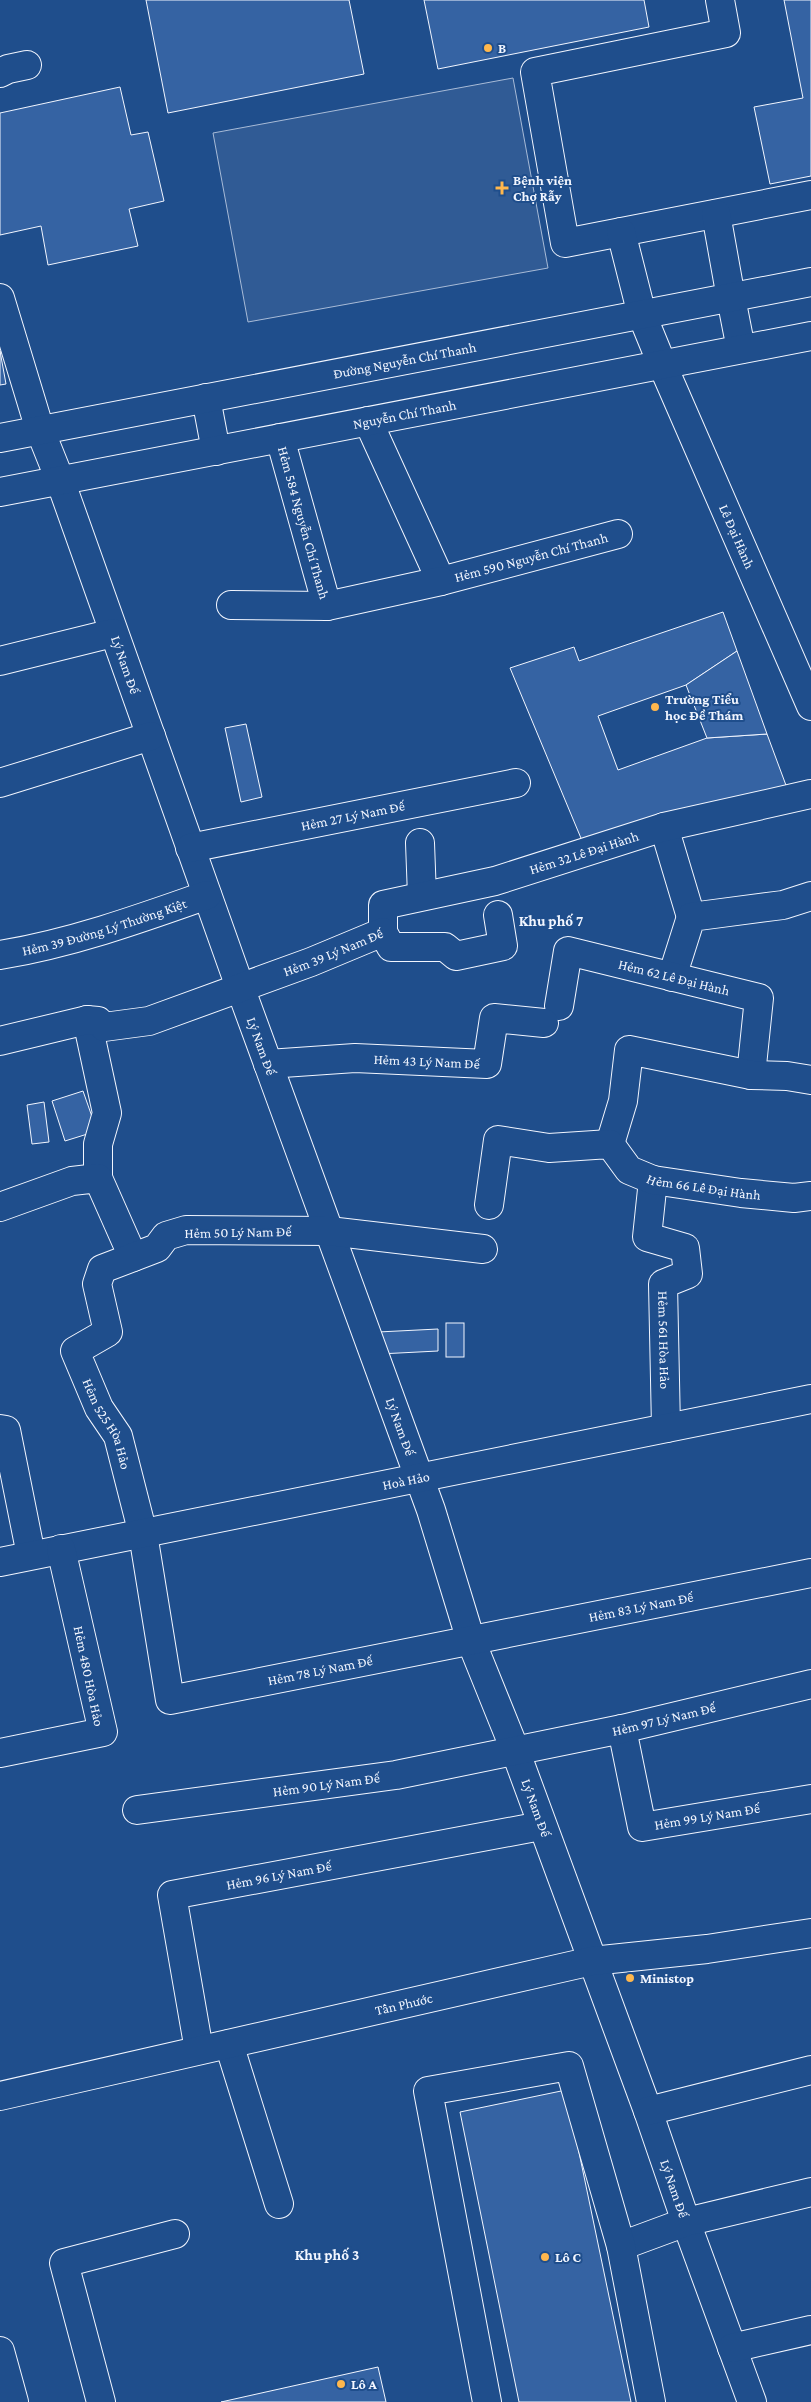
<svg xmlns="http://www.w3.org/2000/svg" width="811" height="2402" font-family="'Crimson Pro',serif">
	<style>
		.parking { fill: #305b95; stroke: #a8bbd7 }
		.building { fill: #3563a3; stroke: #f2f6ff }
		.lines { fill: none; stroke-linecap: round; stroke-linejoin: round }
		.minor-casing { stroke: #f2f6ff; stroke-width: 30 }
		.major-casing { stroke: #f2f6ff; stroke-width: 30 }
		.minor { stroke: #1f4e8c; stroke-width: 28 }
		.major { stroke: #1f4e8c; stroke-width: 28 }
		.poi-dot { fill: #ffb74d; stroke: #1f4e8c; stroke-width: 2 }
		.labels { text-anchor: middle; stroke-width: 4; stroke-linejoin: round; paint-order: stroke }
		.poi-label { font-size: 14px; font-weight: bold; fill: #f2f6ff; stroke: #1f4e8c; text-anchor: start }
		.street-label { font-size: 14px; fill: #f2f6ff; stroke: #1f4e8c }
		.neighbourhood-label { font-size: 15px; font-weight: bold; fill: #f2f6ff; stroke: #1f4e8c }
	</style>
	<rect width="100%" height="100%" fill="#1f4e8c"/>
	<path class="parking" d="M513,78L548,268L248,322L213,133Z"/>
	<g class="building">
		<path d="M146,0H349L364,74L168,113Z"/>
		<path d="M424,0H644L649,27L438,69Z"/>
		<path d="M784,0H811V176L770,184L754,107L803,98Z"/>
		<path d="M120,87L131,135L148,132L164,201L129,209L138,246L48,265L41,226L0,235V113Z"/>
		<path d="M0,351L6,384L0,385Z"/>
		<path d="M723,612L737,651L686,685L598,716L618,770L707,738L767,734L787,788L583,843L510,668L574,647L579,661Z"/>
		<path d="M737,651L767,734L707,738L686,685Z"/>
		<path d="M246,724L262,797L241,802L225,728Z"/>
		<path d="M83,1091L97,1131L65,1141L52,1101Z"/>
		<path d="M44,1102L49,1142L32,1144L27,1105Z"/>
		<rect x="446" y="1323" width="18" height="34"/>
		<path d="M438,1329V1351L379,1354L378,1332Z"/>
		<path d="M566,2090L631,2402H519L460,2112Z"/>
		<path d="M378,2367L386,2402H221Z"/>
	</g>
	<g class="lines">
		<defs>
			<g id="minor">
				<path d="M720,0L726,33L535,72L565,243L811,195"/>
				<path d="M0,73L8,69L27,65"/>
				<path d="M716,214L731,298"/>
				<path d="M621,232L642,315"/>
				<path d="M0,298L40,430"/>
				<path id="s1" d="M662,364L811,706"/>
				<path id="s2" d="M368,421L441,581L618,534"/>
				<path id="s3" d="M280,438L327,606"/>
				<path id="s4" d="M60,480L240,987L431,1510L471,1641L515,1750L648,2111L686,2222L752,2402"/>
				<path d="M231,605L327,606L441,581"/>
				<path d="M0,661L113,633"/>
				<path d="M0,783L151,736"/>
				<path d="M664,827L691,917"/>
				<path d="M420,843L422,896"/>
				<path id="s5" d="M190,848L516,783"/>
				<path id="s6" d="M383,932V905L495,881L664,827L811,794"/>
				<path id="s7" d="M0,955C72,943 139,919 207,895"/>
				<path d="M672,977L691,917L783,905L811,896"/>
				<path id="s8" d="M559,1006L568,951L759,998L751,1075"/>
				<path d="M87,1020L107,1113L98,1144V1178"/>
				<path id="s9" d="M0,1041L87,1020L98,1021L104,1027L149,1021L311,962L383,932L391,947H445L456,956L503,946L498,915"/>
				<path id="s10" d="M268,1064L355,1058L487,1064L494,1018L544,1023"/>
				<path d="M610,1144L623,1101L629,1050L751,1075L787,1076L811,1080"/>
				<path id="s11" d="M653,1180L647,1237L685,1248L688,1274L663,1284L666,1428"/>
				<path id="s12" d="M489,1205L498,1140L549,1148L610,1144L629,1170L653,1180L741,1193L794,1198L811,1196"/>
				<path d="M0,1207L72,1181L98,1178L133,1257"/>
				<path id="s13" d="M483,1249L329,1231L186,1230L166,1236L157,1248L102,1269L97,1284L108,1332L75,1351L99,1408L118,1436L143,1534L170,1700L811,1573"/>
				<path d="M0,1429L6,1430L31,1555"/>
				<path id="s14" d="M0,1562L811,1399"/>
				<path id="s15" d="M622,1729L642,1827L811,1799"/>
				<path d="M0,1753L103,1732L61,1549"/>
				<path id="s16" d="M137,1810L396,1775L622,1729L811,1684"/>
				<path d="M229,2044L279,2204"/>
				<path id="s17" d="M199,2050L172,1895L541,1826"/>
				<path id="s18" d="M0,2096L592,1961L707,1949L811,1933"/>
				<path d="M648,2111L811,2070"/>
				<path d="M621,2246L686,2222L811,2192"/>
				<path d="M732,2348L811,2330"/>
				<path d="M101,2402L64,2263L175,2234"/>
				<path d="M487,2402L428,2091L569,2066L621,2246L651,2402"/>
			</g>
			<g id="major">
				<path d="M731,298L741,349"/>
				<path d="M642,315L662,364"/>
				<path d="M206,398L216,451"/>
				<path d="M40,430L60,480"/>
				<path id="s19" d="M0,438L811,282"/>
				<path id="s20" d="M0,492L811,336"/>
				<path d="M0,2351L14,2402"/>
			</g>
		</defs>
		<use href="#minor" class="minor-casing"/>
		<use href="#major" class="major-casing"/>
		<use href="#minor" class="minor"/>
		<use href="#major" class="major"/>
	</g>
	<g class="poi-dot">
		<circle cx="488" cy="48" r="5"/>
		<path d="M499.5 180.5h5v5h5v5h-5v5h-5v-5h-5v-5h5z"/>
		<circle cx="655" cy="707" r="5"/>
		<circle cx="630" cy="1978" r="5"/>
		<circle cx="545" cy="2257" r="5"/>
		<circle cx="341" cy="2384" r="5"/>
	</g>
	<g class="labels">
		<g class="poi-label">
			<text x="498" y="53">B</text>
			<text x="513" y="185">Bệnh viện<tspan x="513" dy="16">Chợ Rẫy</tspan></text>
			<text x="665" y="704">Trường Tiểu<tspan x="665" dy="16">học Đề Thám</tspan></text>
			<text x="640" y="1983">Ministop</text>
			<text x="555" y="2262">Lô C</text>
			<text x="351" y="2389">Lô A</text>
		</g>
		<g class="street-label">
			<text dy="5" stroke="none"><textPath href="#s19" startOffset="412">Đường Nguyễn Chí Thanh</textPath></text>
			<text dy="5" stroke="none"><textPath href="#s20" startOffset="412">Nguyễn Chí Thanh</textPath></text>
			<text dy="5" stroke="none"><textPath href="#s3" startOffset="88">Hẻm 584 Nguyễn Chí Thanh</textPath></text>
			<text dy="5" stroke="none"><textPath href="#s1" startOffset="188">Lê Đại Hành</textPath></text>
			<text dy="5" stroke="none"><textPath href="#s2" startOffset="269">Hẻm 590 Nguyễn Chí Thanh</textPath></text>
			<text dy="5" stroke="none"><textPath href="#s4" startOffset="196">Lý Nam Đế</textPath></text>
			<text dy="5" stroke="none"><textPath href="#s5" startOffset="166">Hẻm 27 Lý Nam Đế</textPath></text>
			<text dy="5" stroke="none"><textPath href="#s6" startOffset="235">Hẻm 32 Lê Đại Hành</textPath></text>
			<text dy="5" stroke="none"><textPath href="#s7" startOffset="108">Hẻm 39 Đường Lý Thường Kiệt</textPath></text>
			<text dy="5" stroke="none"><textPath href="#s9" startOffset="351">Hẻm 39 Lý Nam Đế</textPath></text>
			<text dy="5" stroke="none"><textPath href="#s8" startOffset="165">Hẻm 62 Lê Đại Hành</textPath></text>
			<text dy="5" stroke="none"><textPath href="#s4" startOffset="601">Lý Nam Đế</textPath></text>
			<text dy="5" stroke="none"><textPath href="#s10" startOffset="159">Hẻm 43 Lý Nam Đế</textPath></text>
			<text dy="5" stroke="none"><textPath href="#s12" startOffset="288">Hẻm 66 Lê Đại Hành</textPath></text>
			<text transform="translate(238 1232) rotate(-1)" y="5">Hẻm 50 Lý Nam Đế</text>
			<text dy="5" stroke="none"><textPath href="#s11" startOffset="206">Hẻm 561 Hòa Hảo</textPath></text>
			<text dy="5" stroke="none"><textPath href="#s13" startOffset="576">Hẻm 525 Hòa Hảo</textPath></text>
			<text dy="5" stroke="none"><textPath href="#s4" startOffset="1006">Lý Nam Đế</textPath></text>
			<text dy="5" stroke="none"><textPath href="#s14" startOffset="414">Hoà Hảo</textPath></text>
			<text dy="5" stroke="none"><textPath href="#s13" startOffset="1341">Hẻm 83 Lý Nam Đế</textPath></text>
			<text dy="5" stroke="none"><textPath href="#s13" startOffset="1014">Hẻm 78 Lý Nam Đế</textPath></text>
			<text transform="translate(89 1676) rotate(78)" y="5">Hẻm 480 Hòa Hảo</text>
			<text dy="5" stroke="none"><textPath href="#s16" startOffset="535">Hẻm 97 Lý Nam Đế</textPath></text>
			<text dy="5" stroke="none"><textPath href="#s16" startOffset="191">Hẻm 90 Lý Nam Đế</textPath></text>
			<text dy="5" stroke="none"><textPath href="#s4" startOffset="1411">Lý Nam Đế</textPath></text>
			<text dy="5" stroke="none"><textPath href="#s15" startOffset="166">Hẻm 99 Lý Nam Đế</textPath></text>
			<text dy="5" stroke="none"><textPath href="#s17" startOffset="266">Hẻm 96 Lý Nam Đế</textPath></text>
			<text dy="5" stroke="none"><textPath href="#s18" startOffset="414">Tân Phước</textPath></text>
			<text dy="5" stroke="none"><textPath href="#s4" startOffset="1816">Lý Nam Đế</textPath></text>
		</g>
		<g class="neighbourhood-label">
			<text x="551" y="926">Khu phố 7</text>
			<text x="327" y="2260">Khu phố 3</text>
		</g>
	</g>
</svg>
